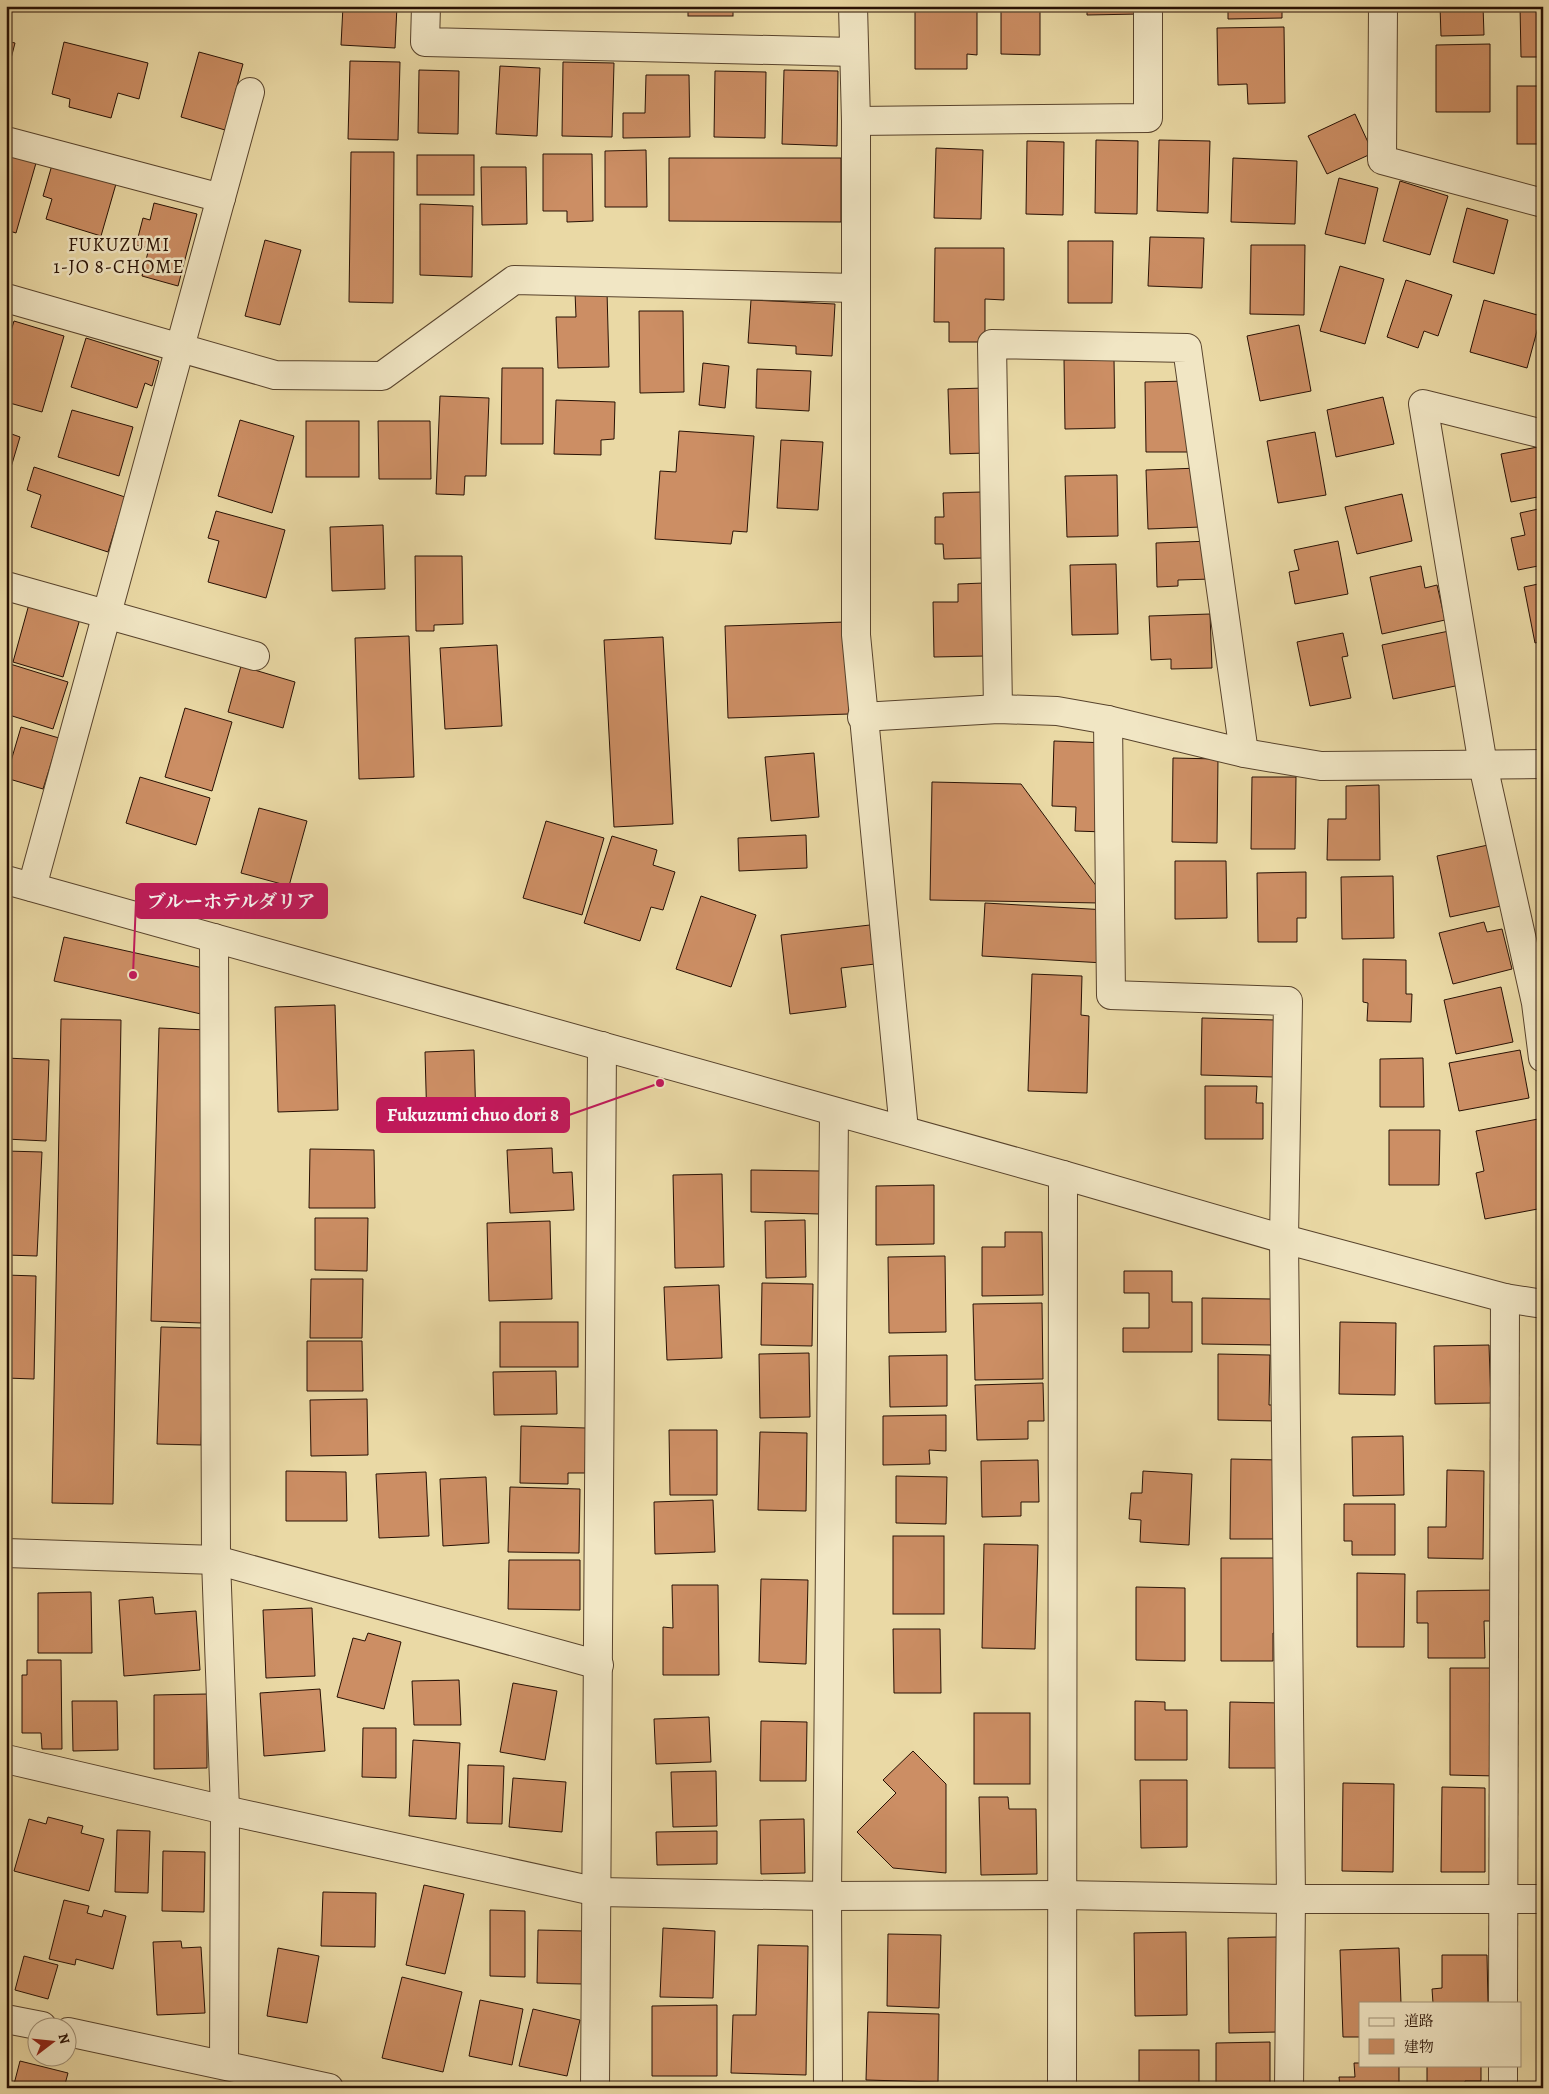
<svg xmlns="http://www.w3.org/2000/svg" width="1549" height="2094" font-family="Alegreya,'Noto Serif JP',serif">
	<style>
		.building { fill: #cc8e64; stroke: #281104 }
		.lines { fill: none; stroke-linecap: round; stroke-linejoin: round }
		.minor-casing { stroke: #58432c; stroke-width: 30 }
		.minor { stroke: #f1e6c4; stroke-width: 28 }
		.labels { text-anchor: middle; stroke-width: 5; stroke-linejoin: round; paint-order: stroke }
		.neighbourhood-label { font-size: 19px; letter-spacing: 1px; fill: #281104; stroke: #f1e6c4 }
		.leader { fill: none; stroke: #c2185b; stroke-width: 2 }
		.callout-dot { fill: #c2185b; stroke: #f1e6c4; stroke-width: 2 }
		.callout { fill: #c2185b; stroke: #c2185b; stroke-width: 2 }
		.callout-label { font-size: 19px; text-anchor: middle; font-weight: bold; fill: #fff }
	</style>
	<rect width="100%" height="100%" fill="#ead9a5"/>
	<filter id="stains"><feTurbulence type="fractalNoise" baseFrequency=".004" numOctaves="4"/><feColorMatrix values="0 0 0 0 .2 0 0 0 0 .09 0 0 0 0 .02 0 0 0 .5 -.17"/></filter>
	<radialGradient id="worn" r=".72"><stop offset=".6" stop-color="#630" stop-opacity="0"/><stop offset="1" stop-color="#630" stop-opacity=".3"/></radialGradient>
	<g class="building">
		<path d="M343,6H397L395,48L341,45Z"/>
		<rect x="688" y="6" width="45" height="10"/>
		<path d="M770,6H832V10L770,8Z"/>
		<path d="M915,6H977V55L967,54V69H915Z"/>
		<path d="M1001,6H1040V55L1001,54Z"/>
		<path d="M1087,6H1140V14L1087,15Z"/>
		<path d="M1228,6H1282V18L1228,19Z"/>
		<path d="M1324,6H1368V8L1324,7Z"/>
		<path d="M1440,6H1483L1484,35L1441,36Z"/>
		<path d="M1520,6H1543V57H1521Z"/>
		<path d="M1284,27L1285,103L1248,104L1247,84L1218,85L1217,28Z"/>
		<path d="M6,41L15,43L6,78Z"/>
		<path d="M64,42L148,63L139,99L118,93L111,118L69,107L70,99L52,94Z"/>
		<path d="M1490,44V112H1436V45Z"/>
		<path d="M199,52L243,64L225,130L181,117Z"/>
		<path d="M350,61L400,62L398,140L348,139Z"/>
		<path d="M563,62L614,63L612,137L562,136Z"/>
		<path d="M500,66L540,68L537,136L496,134Z"/>
		<path d="M419,70L459,71L458,134L418,133Z"/>
		<path d="M784,70L838,71L837,146L782,144Z"/>
		<path d="M715,71L766,72L765,138L714,137Z"/>
		<path d="M646,75H689L690,137L623,138V113H645Z"/>
		<rect x="1517" y="86" width="26" height="58"/>
		<path d="M1355,114L1373,153L1327,174L1308,136Z"/>
		<path d="M1096,140L1138,141L1137,214L1095,213Z"/>
		<path d="M1159,140L1210,141L1208,213L1157,211Z"/>
		<path d="M1027,141L1064,142L1063,215L1026,214Z"/>
		<path d="M936,148L983,150L981,219L934,218Z"/>
		<path d="M646,150L647,207H605V151Z"/>
		<path d="M351,152H394L393,303L349,302Z"/>
		<path d="M543,154H592L593,221L567,222V211H543Z"/>
		<path d="M6,155L36,163L16,233L6,230Z"/>
		<rect x="417" y="155" width="57" height="40"/>
		<path d="M54,158L118,177L101,236L46,219L52,199L43,196Z"/>
		<path d="M669,158H841V222L669,221Z"/>
		<path d="M1233,158L1297,161L1295,224L1231,222Z"/>
		<path d="M481,167H526L527,224L482,225Z"/>
		<path d="M1339,178L1378,188L1365,244L1325,234Z"/>
		<path d="M1400,181L1448,196L1430,255L1383,241Z"/>
		<path d="M154,203L197,214L178,286L142,276L149,248L136,245L143,218L150,220Z"/>
		<path d="M420,204L473,206L472,277L420,275Z"/>
		<path d="M1467,208L1508,220L1494,274L1453,262Z"/>
		<path d="M1150,237L1204,238L1202,288L1148,286Z"/>
		<path d="M265,240L301,250L280,325L245,316Z"/>
		<path d="M1068,241H1113L1112,303H1068Z"/>
		<path d="M1251,245H1305L1304,315L1250,314Z"/>
		<path d="M935,248H1004V300L985,299V342H949V322H934Z"/>
		<path d="M1340,266L1384,279L1365,344L1320,331Z"/>
		<path d="M1406,280L1452,295L1438,336L1424,331L1418,348L1387,337Z"/>
		<path d="M607,291L609,367L558,368L556,317H576L575,292Z"/>
		<path d="M751,300L835,304L832,356L796,354V346L748,343Z"/>
		<path d="M1484,300L1541,316L1527,368L1470,352Z"/>
		<path d="M639,311H683L684,392L640,393Z"/>
		<path d="M14,321L64,336L42,412L6,402V347Z"/>
		<path d="M1299,325L1311,391L1260,401L1247,336Z"/>
		<path d="M86,338L159,361L152,386L145,383L137,408L71,387Z"/>
		<path d="M1114,359L1115,428L1065,429L1064,360Z"/>
		<path d="M703,363L729,366L725,408L699,405Z"/>
		<path d="M502,368H543V444H501Z"/>
		<path d="M757,369L811,371L809,411L756,408Z"/>
		<path d="M1187,381L1189,452H1146L1145,382Z"/>
		<path d="M985,388L987,453L950,454L948,389Z"/>
		<path d="M440,396L489,398L486,476H465L464,495L436,494Z"/>
		<path d="M1383,397L1394,444L1336,457L1327,410Z"/>
		<path d="M556,400L615,402L614,439L601,440V455L554,454Z"/>
		<path d="M72,410L133,427L119,476L58,457Z"/>
		<path d="M240,420L294,436L272,513L218,496Z"/>
		<rect x="306" y="421" width="53" height="56"/>
		<path d="M378,421H430L431,479H379Z"/>
		<path d="M679,431L754,436L747,532L733,531L731,544L655,539L660,471L676,472Z"/>
		<path d="M6,432L20,437L6,484Z"/>
		<path d="M1315,432L1326,495L1278,503L1267,441Z"/>
		<path d="M781,440L823,442L818,510L777,508Z"/>
		<path d="M1543,446V496L1511,502L1501,454Z"/>
		<path d="M34,467L125,497L108,552L31,527L41,495L27,490Z"/>
		<path d="M1199,468L1201,527L1148,529L1146,470Z"/>
		<path d="M1117,475L1118,536L1067,537L1065,476Z"/>
		<path d="M982,492L983,558L944,559L943,544H935V517H944L943,493Z"/>
		<path d="M1402,494L1412,541L1357,554L1345,507Z"/>
		<path d="M1543,508V565L1518,570L1511,538L1525,535L1520,513Z"/>
		<path d="M216,511L285,530L266,598L208,582L219,541L208,538Z"/>
		<path d="M383,525L385,589L332,591L330,527Z"/>
		<path d="M1211,541L1212,579L1178,580V586L1157,587L1156,543Z"/>
		<path d="M1338,541L1348,594L1295,604L1289,572L1299,570L1294,550Z"/>
		<path d="M415,556H462L463,624L434,625V631H416Z"/>
		<path d="M1116,564L1118,634L1072,635L1070,565Z"/>
		<path d="M1421,566L1425,588L1437,585L1445,620L1382,634L1370,577Z"/>
		<path d="M984,583L986,656L934,657L933,602H958V584Z"/>
		<path d="M1543,583V641L1535,643L1524,587Z"/>
		<path d="M31,597L82,612L63,677L13,662Z"/>
		<path d="M1210,614L1212,668L1171,669V659L1151,660L1149,616Z"/>
		<path d="M845,622L849,714L728,718L725,626Z"/>
		<path d="M1449,631L1460,685L1393,699L1382,645Z"/>
		<path d="M1343,633L1348,656L1342,657L1351,698L1310,706L1297,642Z"/>
		<path d="M409,636L414,777L359,779L355,638Z"/>
		<path d="M663,637L673,824L614,827L604,640Z"/>
		<path d="M497,645L502,726L445,729L440,648Z"/>
		<path d="M7,663L68,682L53,729L6,714Z"/>
		<path d="M241,666L295,682L283,728L228,712Z"/>
		<path d="M185,708L232,722L212,791L165,777Z"/>
		<path d="M21,727L59,738L43,789L6,778Z"/>
		<path d="M1054,741L1108,743L1105,832L1075,831L1076,807L1052,806Z"/>
		<path d="M814,753L819,817L771,821L765,757Z"/>
		<path d="M1173,758L1218,759L1217,843L1172,842Z"/>
		<path d="M140,777L210,798L196,845L126,823Z"/>
		<path d="M1252,777H1296L1295,849H1251Z"/>
		<path d="M932,782L1021,784L1100,891V903L930,900Z"/>
		<path d="M1379,785L1380,860H1327L1328,819H1346V786Z"/>
		<path d="M259,808L307,821L289,886L241,873Z"/>
		<path d="M546,821L604,838L582,915L523,898Z"/>
		<path d="M806,835L807,868L739,871L738,838Z"/>
		<path d="M612,836L657,850L653,865L675,872L663,910L651,907L640,941L584,923Z"/>
		<path d="M1488,845L1501,906L1450,917L1437,856Z"/>
		<path d="M1175,861H1226L1227,918L1175,919Z"/>
		<path d="M1306,872V918H1297V942H1258L1257,873Z"/>
		<path d="M1393,876L1394,938L1342,939L1341,877Z"/>
		<path d="M701,896L756,915L731,987L676,969Z"/>
		<path d="M985,903L1107,910L1104,963L982,956Z"/>
		<path d="M1484,922L1487,932L1502,929L1512,969L1453,984L1439,933Z"/>
		<path d="M870,925L875,964L841,968L846,1007L790,1014L781,935Z"/>
		<path d="M64,937L212,970L201,1014L54,981Z"/>
		<path d="M1363,959L1406,960V994H1412L1411,1022L1367,1021L1368,1003L1363,1002Z"/>
		<path d="M1032,974L1082,976L1081,1015L1089,1016L1087,1093L1028,1091Z"/>
		<path d="M1501,987L1513,1042L1456,1054L1444,1000Z"/>
		<path d="M335,1005L338,1110L278,1112L275,1007Z"/>
		<path d="M1202,1018L1275,1020L1274,1077L1201,1075Z"/>
		<path d="M61,1019L121,1020L113,1504L52,1503Z"/>
		<path d="M159,1028L208,1030L201,1323L151,1321Z"/>
		<path d="M474,1050L476,1124L427,1126L425,1052Z"/>
		<path d="M1520,1050L1529,1098L1459,1111L1449,1063Z"/>
		<path d="M6,1058L49,1060L46,1141L6,1139Z"/>
		<path d="M1423,1058L1424,1107H1380V1059Z"/>
		<path d="M1205,1086H1257L1256,1103H1263V1139H1205Z"/>
		<path d="M1538,1119L1543,1143V1208L1485,1219L1476,1173L1484,1171L1476,1131Z"/>
		<path d="M1389,1130H1440L1439,1185H1389Z"/>
		<path d="M552,1148L553,1173L572,1172L574,1210L510,1213L507,1150Z"/>
		<path d="M310,1149L374,1150L375,1208H309Z"/>
		<path d="M6,1151L42,1152L37,1256L6,1255Z"/>
		<path d="M751,1170L820,1171L819,1214L751,1212Z"/>
		<path d="M722,1174L724,1267L675,1268L673,1175Z"/>
		<path d="M934,1185V1244L876,1245V1186Z"/>
		<path d="M315,1218H368L367,1271L315,1270Z"/>
		<path d="M805,1220L806,1277L766,1278L765,1221Z"/>
		<path d="M550,1221L552,1299L489,1301L487,1223Z"/>
		<path d="M1005,1232H1042L1043,1295L982,1296V1247H1005Z"/>
		<path d="M945,1256L946,1332L889,1333L888,1257Z"/>
		<path d="M1124,1271H1172V1302H1192V1352H1123V1328H1149V1293H1124Z"/>
		<path d="M6,1275L36,1276L34,1379L6,1378Z"/>
		<path d="M311,1279H363L362,1338H310Z"/>
		<path d="M762,1283L813,1284L812,1346L761,1345Z"/>
		<path d="M719,1285L722,1358L667,1360L664,1287Z"/>
		<path d="M1202,1298L1272,1299V1345L1202,1344Z"/>
		<path d="M1042,1303L1043,1379L975,1380L973,1304Z"/>
		<rect x="500" y="1322" width="78" height="45"/>
		<path d="M1340,1322L1396,1323L1395,1395L1339,1394Z"/>
		<path d="M161,1327L205,1328L201,1445L157,1444Z"/>
		<path d="M307,1341H362L363,1391H307Z"/>
		<path d="M1489,1345L1491,1403L1435,1404L1434,1346Z"/>
		<path d="M809,1353L810,1417L760,1418L759,1354Z"/>
		<path d="M1218,1354L1270,1355L1269,1405H1278L1277,1421L1218,1420Z"/>
		<path d="M947,1355V1406L890,1407L889,1356Z"/>
		<path d="M556,1371L557,1414L494,1415L493,1372Z"/>
		<path d="M1043,1383L1044,1421H1028V1439L977,1440L975,1385Z"/>
		<path d="M367,1399L368,1455L311,1456L310,1400Z"/>
		<path d="M946,1415V1451L929,1450L930,1464L883,1465V1416Z"/>
		<path d="M521,1426L586,1428L585,1473H568V1484L520,1483Z"/>
		<path d="M669,1430H717V1495H670Z"/>
		<path d="M760,1432L807,1433L806,1511L758,1510Z"/>
		<path d="M1403,1436L1404,1495L1353,1496L1352,1437Z"/>
		<path d="M1231,1459L1279,1460V1539H1230Z"/>
		<path d="M1038,1460L1039,1502H1021V1516L982,1517L981,1461Z"/>
		<path d="M1447,1470L1484,1471L1483,1559L1428,1558V1527H1446Z"/>
		<path d="M286,1471L346,1472L347,1521H286Z"/>
		<path d="M1143,1471L1192,1474L1189,1545L1140,1542L1141,1520L1129,1519L1131,1493H1142Z"/>
		<path d="M426,1472L429,1536L379,1538L376,1474Z"/>
		<path d="M896,1476L947,1477L946,1524L896,1523Z"/>
		<path d="M486,1477L489,1543L443,1546L440,1479Z"/>
		<path d="M510,1487L580,1489L579,1553L508,1552Z"/>
		<path d="M713,1500L715,1552L655,1554L654,1502Z"/>
		<path d="M1344,1504H1395V1555H1352V1541H1344Z"/>
		<rect x="893" y="1536" width="51" height="78"/>
		<path d="M984,1544L1038,1545L1035,1649L982,1648Z"/>
		<path d="M1221,1558H1276L1283,1632L1273,1633V1661H1221Z"/>
		<path d="M509,1560H580V1610L508,1609Z"/>
		<path d="M1357,1573L1405,1574L1404,1647H1357Z"/>
		<path d="M761,1579L808,1580L806,1664L759,1662Z"/>
		<path d="M672,1585H718L719,1675H663V1627L673,1628Z"/>
		<path d="M1136,1587L1185,1588V1661L1136,1660Z"/>
		<path d="M1494,1590V1621H1484L1485,1658H1428V1623H1417V1591Z"/>
		<path d="M91,1592L92,1653H38V1593Z"/>
		<path d="M153,1597L155,1614L196,1611L200,1670L124,1676L119,1600Z"/>
		<path d="M312,1608L315,1676L266,1678L263,1610Z"/>
		<path d="M893,1629H940L941,1693H894Z"/>
		<path d="M368,1633L401,1642L384,1709L337,1697L353,1638L365,1641Z"/>
		<path d="M27,1660H61L62,1749H42L41,1733H22V1675H27Z"/>
		<path d="M1450,1668H1497V1776L1450,1775Z"/>
		<path d="M459,1680L461,1725H414L412,1681Z"/>
		<path d="M513,1683L557,1691L545,1760L500,1752Z"/>
		<path d="M320,1689L325,1751L264,1756L260,1693Z"/>
		<path d="M207,1694V1768L154,1769V1695Z"/>
		<path d="M72,1701H117L118,1750L73,1751Z"/>
		<path d="M1135,1701L1165,1702V1710H1187V1760H1135Z"/>
		<path d="M1230,1702L1280,1703L1279,1768H1229Z"/>
		<rect x="974" y="1713" width="56" height="71"/>
		<path d="M709,1717L711,1762L656,1764L654,1719Z"/>
		<path d="M761,1721L807,1722L806,1781H760Z"/>
		<path d="M363,1728H396V1778L362,1777Z"/>
		<path d="M413,1740L460,1743L456,1819L409,1816Z"/>
		<path d="M913,1751L946,1784V1873L893,1868L857,1832L896,1793L883,1780Z"/>
		<path d="M468,1765L504,1766L502,1824L467,1823Z"/>
		<rect x="1538" y="1766" width="5" height="65"/>
		<path d="M716,1771L717,1826L673,1827L671,1772Z"/>
		<path d="M513,1778L566,1782L562,1832L509,1827Z"/>
		<path d="M1140,1780H1187V1847L1141,1848Z"/>
		<path d="M1343,1783L1394,1784L1393,1872L1342,1871Z"/>
		<path d="M1442,1787L1485,1788V1872H1441Z"/>
		<path d="M979,1797H1008L1009,1809H1036L1037,1874L981,1875Z"/>
		<path d="M48,1817L83,1826L81,1833L104,1839L89,1891L14,1871L29,1819L46,1824Z"/>
		<path d="M804,1819L805,1873L761,1874L760,1820Z"/>
		<path d="M117,1830L150,1831L148,1893L115,1892Z"/>
		<path d="M717,1831V1864L657,1865L656,1832Z"/>
		<path d="M163,1851L205,1852L204,1912L162,1911Z"/>
		<path d="M424,1885L464,1894L445,1974L406,1965Z"/>
		<path d="M323,1892L376,1893L375,1947L321,1946Z"/>
		<path d="M64,1900L89,1906L87,1913L102,1917L104,1910L126,1916L113,1969L76,1959L75,1965L49,1959Z"/>
		<path d="M490,1910L525,1911V1977L490,1976Z"/>
		<path d="M663,1928L715,1931L713,1998L660,1997Z"/>
		<path d="M538,1930L583,1931L582,1984L537,1983Z"/>
		<path d="M1186,1932L1187,2015L1135,2016L1134,1933Z"/>
		<path d="M888,1934L941,1935L939,2008L887,2006Z"/>
		<path d="M1277,1937L1278,2032L1229,2033L1228,1938Z"/>
		<path d="M181,1941L182,1948L201,1947L205,2013L157,2015L153,1942Z"/>
		<path d="M758,1945L808,1946L806,2075L731,2073L733,2015H756Z"/>
		<path d="M278,1948L319,1956L307,2023L267,2016Z"/>
		<path d="M1399,1948L1401,2003H1360V2037H1343L1340,1950Z"/>
		<path d="M1442,1955H1487L1488,2003H1433L1432,1989L1442,1988Z"/>
		<path d="M24,1956L58,1965L48,1999L15,1990Z"/>
		<path d="M402,1977L462,1992L443,2072L382,2058Z"/>
		<path d="M480,2000L523,2009L512,2065L469,2056Z"/>
		<path d="M717,2005V2076H652V2006Z"/>
		<path d="M533,2009L580,2020L567,2076L519,2066Z"/>
		<path d="M868,2012L939,2014L938,2082L866,2080Z"/>
		<path d="M1270,2042V2088H1216V2043Z"/>
		<rect x="1139" y="2050" width="60" height="38"/>
		<path d="M20,2061L68,2073L64,2088H13Z"/>
		<path d="M1354,2063H1360V2065H1399V2088H1340L1339,2077H1355Z"/>
		<path d="M1427,2065H1481V2081H1465V2088H1427Z"/>
	</g>
	<g class="lines">
		<defs>
			<g id="minor">
				<path d="M426,6L425,42L854,52"/>
				<path d="M853,6L856,121V635L904,1130"/>
				<path d="M1383,6L1382,160L1543,203"/>
				<path d="M856,121L1148,118V6"/>
				<path d="M6,141L221,198"/>
				<path d="M6,298L275,375L382,376L514,280L855,288"/>
				<path d="M1543,434L1423,404L1483,765L1536,1003L1543,1058"/>
				<path d="M6,586L255,656"/>
				<path d="M998,709L992,344L1187,348L1244,753"/>
				<path d="M862,717L998,709L1057,711L1108,720L1244,753L1321,766L1543,764"/>
				<path d="M1108,720L1111,995L1288,1001L1284,1239L1291,1899L1289,2088"/>
				<path d="M6,880L1063,1175L1284,1239L1505,1298L1543,1304"/>
				<path d="M32,887L250,92"/>
				<path d="M214,938L216,1560L225,1810L224,2064"/>
				<path d="M6,1553L216,1560L599,1665"/>
				<path d="M6,1759L225,1810L598,1892L827,1896L1062,1895L1291,1899H1543"/>
				<path d="M1503,2003L1505,1298"/>
				<path d="M6,2019L42,2026"/>
				<path d="M68,2032L329,2088"/>
				<path d="M1503,2065V2088"/>
				<path d="M595,2088L602,1046"/>
				<path d="M828,2088L827,1896L834,1112"/>
				<path d="M1062,2088L1063,1175"/>
			</g>
		</defs>
		<use href="#minor" class="minor-casing"/>
		<use href="#minor" class="minor"/>
	</g>
	<g class="labels">
		<g class="neighbourhood-label">
			<text x="119" y="251">FUKUZUMI<tspan x="119" dy="22">1-JO 8-CHOME</tspan></text>
		</g>
	</g>
	<path class="leader" d="M133 975L136 901M660 1083L569 1115"/>
	<g class="callout-dot">
		<circle cx="133" cy="975" r="5"/>
		<circle cx="660" cy="1083" r="5"/>
	</g>
	<g class="callout">
		<rect x="136" y="884" width="191" height="34" rx="5"/>
		<rect x="377" y="1098" width="192" height="34" rx="5"/>
	</g>
	<g class="callout-label">
		<text x="231" y="908">ブルーホテルダリア</text>
		<text x="473" y="1121">Fukuzumi chuo dori 8</text>
	</g>
	<rect width="1549" height="2094" fill="none" stroke="#ead9a5" stroke-width="25"/>
	<rect x="8" y="8" width="1534" height="2079" fill="none" stroke="#281104" stroke-width="2.5"/>
	<rect x="12" y="12" width="1524" height="2069" fill="none" stroke="#281104"/>
	<rect x="1359" y="2002" width="162" height="65" fill="#f1e6c4" stroke="#a19177"/>
	<rect x="1369" y="2018" width="25" height="8" fill="#f1e6c4" stroke="#a19177"/>
	<text x="1404" y="2026" font-size="15" fill="#281104">道路</text>
	<rect x="1369" y="2039" width="25" height="15" fill="#cc8e64" stroke="#a19177"/>
	<text x="1404" y="2052" font-size="15" fill="#281104">建物</text>
	<g transform="translate(52 2042) rotate(74)"><circle r="24" fill="#f1e6c4" stroke="#a19177"/>
	<path d="M0-4L9 19L0 12L-9 19Z" fill="#8f2418"/>
	<text y="-8" font-size="14" font-weight="bold" text-anchor="middle" fill="#281104">N</text>
	</g>
	<rect width="100%" height="100%" filter="url(#stains)"/>
	<rect width="100%" height="100%" fill="url(#worn)"/>
</svg>
